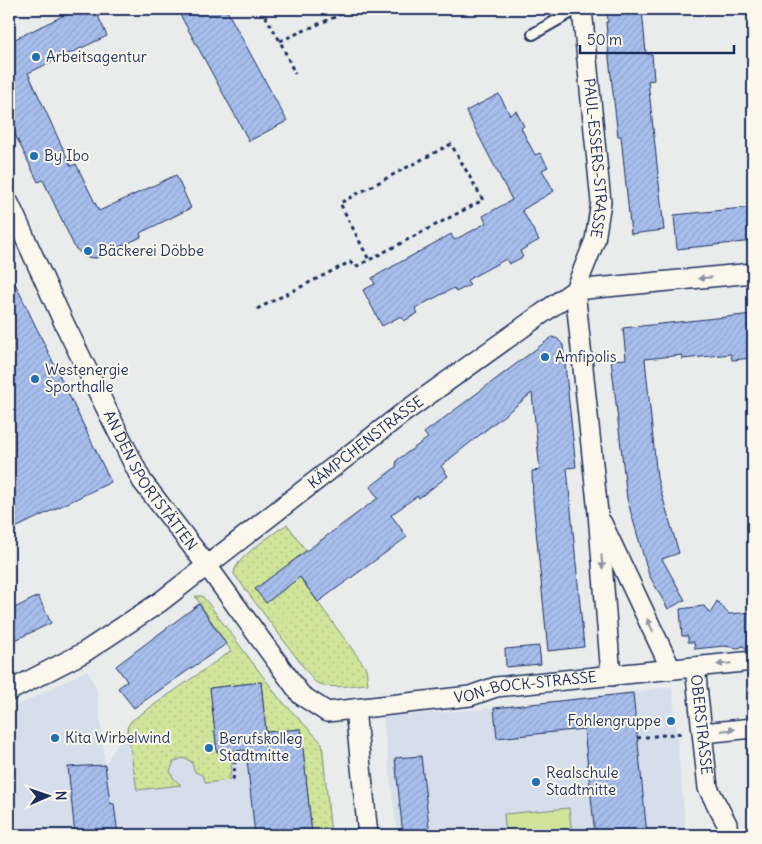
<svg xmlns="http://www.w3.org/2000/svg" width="762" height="844" font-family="Delius,sans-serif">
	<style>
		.built { fill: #d6deec }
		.grass { fill: url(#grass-dots); stroke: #768a7c }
		.pitch { fill: #d0e59a; stroke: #768a7c }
		.building { fill: url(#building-hatch); stroke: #1b2f5e }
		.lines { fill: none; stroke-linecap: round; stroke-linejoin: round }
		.lane-casing { stroke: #1b2f5e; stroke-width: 14 }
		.street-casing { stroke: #1b2f5e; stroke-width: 22 }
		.path { stroke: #1b2f5e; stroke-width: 3; stroke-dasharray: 4 4; stroke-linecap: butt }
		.lane { stroke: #fbf7ec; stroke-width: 10 }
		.street { stroke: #fbf7ec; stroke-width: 19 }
		.oneway { fill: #8b93a5 }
		.poi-dot { fill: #1f6fb2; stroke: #fbf7ec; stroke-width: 2 }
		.labels { text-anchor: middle; stroke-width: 4; stroke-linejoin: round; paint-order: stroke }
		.poi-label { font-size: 15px; fill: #1b2f5e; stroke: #fbf7ec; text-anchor: start }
		.street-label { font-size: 15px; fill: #1b2f5e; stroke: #fbf7ec }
	</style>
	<defs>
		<pattern id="grass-dots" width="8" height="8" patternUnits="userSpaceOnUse" patternTransform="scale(1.25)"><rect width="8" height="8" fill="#d0e59a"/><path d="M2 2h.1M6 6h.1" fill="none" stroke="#b2c587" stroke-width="1.8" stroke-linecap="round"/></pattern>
		<pattern id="building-hatch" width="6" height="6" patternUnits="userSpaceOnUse" patternTransform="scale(1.25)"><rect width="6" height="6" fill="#a8bfed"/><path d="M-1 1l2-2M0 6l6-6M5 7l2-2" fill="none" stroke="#90a4ce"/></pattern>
	</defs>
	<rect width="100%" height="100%" fill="#eaecec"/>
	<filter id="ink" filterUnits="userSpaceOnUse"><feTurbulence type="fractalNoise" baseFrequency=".02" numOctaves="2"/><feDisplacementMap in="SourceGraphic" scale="10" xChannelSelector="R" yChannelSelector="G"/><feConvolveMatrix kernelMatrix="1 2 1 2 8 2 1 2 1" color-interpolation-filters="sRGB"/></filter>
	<g filter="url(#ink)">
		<g class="built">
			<path d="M87,670L97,690L105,764L131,721L210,688L261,682L301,729L312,835H9V710Z"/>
			<path d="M672,687L686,832L706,831V835H397L383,717L494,708Z"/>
		</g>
		<g class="grass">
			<path d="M287,524L306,551L290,564L366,668L368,684C350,685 330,691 314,681L234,574C233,559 274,534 287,524Z"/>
			<path d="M195,596H202L208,603L279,698L322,743L331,835H312L301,729L266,732L261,682L211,688L217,752L230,751L232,765L229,780L206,783L202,775L195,772L191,761L182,758L174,762L170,771L174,779L181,785L137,790L127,728L131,721L231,651Z"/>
		</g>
		<path class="pitch" d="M569,808L572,835H506L504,814Z"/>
		<g class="building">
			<path d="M77,9H95L107,36L28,73L71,166L76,164L99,211L176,175L191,208L140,233L141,237L96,258L85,257L75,248L43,180L38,182L9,122V42Z"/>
			<path d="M177,9H226L287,121L249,141Z"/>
			<path d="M607,9H642L646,54H652L654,80L648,81L664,230L631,234L621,136H618L609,58L606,22H608Z"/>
			<path d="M499,94L510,115L516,111L524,126L521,128L535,155L540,153L548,167L542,170L554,191L522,210L539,240L520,251L523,257L509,264L506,259L467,280L470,285L456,292L454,288L415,308L418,313L404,321L401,316L382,326L363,290L375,284L372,278L451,234L454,240L470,232L486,223L483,216L512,200L466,111Z"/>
			<path d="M753,207V241L677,249L674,215Z"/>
			<path d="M9,271L111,482L9,531Z"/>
			<path d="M753,314V358L732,360L731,354L682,359V355L645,359L657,478L679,553L662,559L685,600L668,609L649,575L627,499L611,360L626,359L623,328Z"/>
			<path d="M552,337L558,339L563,345L569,402L576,467L567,468L584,647L548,651L533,500L532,471L540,470L532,393L441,466L448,476L419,498L417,496L391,515L407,537L318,602L300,577L266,603L255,589L378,498L370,487L396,467L397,460L428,438L424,433Z"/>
			<path d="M38,596L51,623L9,643V611Z"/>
			<path d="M717,601L729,614L753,612V650H748L743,646L738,648L724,646L695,649L694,642H688V636H682L680,609L704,606L710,614Z"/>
			<path d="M199,604L226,644L134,708L118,688L127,681L116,666Z"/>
			<path d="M539,646L541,664L506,667L505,649Z"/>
			<path d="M261,682L266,732L301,729L312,835H255L246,750L217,752L210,688Z"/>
			<path d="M633,693L647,835H595L584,729L497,738L494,708Z"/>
			<path d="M421,756L430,835H403L395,758Z"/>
			<path d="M105,765L110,803L114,804L118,835H75L68,767Z"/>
		</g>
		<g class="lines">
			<defs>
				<path id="lane" d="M533,34L577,9"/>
				<g id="street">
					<path id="s1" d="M582,9L601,202L595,240L575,290L598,513L611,676"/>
					<path id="s2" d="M9,203L64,323L142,481L208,567L301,695L327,712L470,696L496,687L753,661"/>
					<path d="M602,523L671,669"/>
					<path id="s3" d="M695,667L708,788L727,824L728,835"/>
					<path id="s4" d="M9,691L83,653L160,602L403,413L575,290L753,273"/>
					<path d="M355,709L368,835"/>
					<path d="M703,733L753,728"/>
				</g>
			</defs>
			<use href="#lane" class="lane-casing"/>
			<use href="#street" class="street-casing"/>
			<g class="path">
				<path d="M261,9L280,41L295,74"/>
				<path d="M280,41L353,9"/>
				<path d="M257,309L350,262L355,267L369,260L483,200L451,144L340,203L369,260"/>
				<path d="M637,738L682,733"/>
				<path d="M233,780L235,766L234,751"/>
			</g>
			<use href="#lane" class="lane"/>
			<use href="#street" class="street"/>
		</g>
		<defs><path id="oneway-solid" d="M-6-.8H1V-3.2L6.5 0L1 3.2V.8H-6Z" transform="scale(1.25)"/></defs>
		<g class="oneway">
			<use href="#oneway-solid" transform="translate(705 278) rotate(175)"/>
			<use href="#oneway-solid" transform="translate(602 562) rotate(85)"/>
			<use href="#oneway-solid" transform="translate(650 625) rotate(-115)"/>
			<use href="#oneway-solid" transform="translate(724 664) rotate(175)"/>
			<use href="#oneway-solid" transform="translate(728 730) rotate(-5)"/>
		</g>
	</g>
	<g class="poi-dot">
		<circle cx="36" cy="57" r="5"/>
		<circle cx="34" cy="156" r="5"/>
		<circle cx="88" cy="251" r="5"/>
		<circle cx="545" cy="357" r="5"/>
		<circle cx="35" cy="379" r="5"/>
		<circle cx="671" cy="721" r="5"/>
		<circle cx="55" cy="738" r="5"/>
		<circle cx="209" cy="748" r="5"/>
		<circle cx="536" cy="782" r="5"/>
	</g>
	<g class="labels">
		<g class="poi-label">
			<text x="46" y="62">Arbeitsagentur</text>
			<text x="44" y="161">By Ibo</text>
			<text x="98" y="256">Bäckerei Döbbe</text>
			<text x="555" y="362">Amfipolis</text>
			<text x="45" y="375">Westenergie<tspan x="45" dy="17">Sporthalle</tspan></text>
			<text x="661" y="726" text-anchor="end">Fohlengruppe</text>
			<text x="65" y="743">Kita Wirbelwind</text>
			<text x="219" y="744">Berufskolleg<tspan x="219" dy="17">Stadtmitte</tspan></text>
			<text x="546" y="778">Realschule<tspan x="546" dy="17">Stadtmitte</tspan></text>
		</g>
		<g class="street-label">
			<text dy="5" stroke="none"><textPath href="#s1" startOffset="150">PAUL-ESSERS-STRASSE</textPath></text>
			<text dy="5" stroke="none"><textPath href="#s4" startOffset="436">KÄMPCHENSTRASSE</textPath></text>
			<text dy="5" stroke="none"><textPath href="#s2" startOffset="312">AN DEN SPORTSTÄTTEN</textPath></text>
			<text dy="5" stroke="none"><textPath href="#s2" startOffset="806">VON-BOCK-STRASSE</textPath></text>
			<text dy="5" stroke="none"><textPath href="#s3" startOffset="58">OBERSTRASSE</textPath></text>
		</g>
	</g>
	<rect width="762" height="844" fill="none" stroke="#fbf7ec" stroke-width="30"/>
	<rect x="15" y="15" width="732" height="814" fill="none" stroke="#1b2f5e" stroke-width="2" filter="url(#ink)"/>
	<g transform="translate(48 796) rotate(88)" stroke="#fbf7ec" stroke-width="4" paint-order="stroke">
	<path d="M0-4L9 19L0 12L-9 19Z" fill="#1b2f5e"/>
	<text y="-8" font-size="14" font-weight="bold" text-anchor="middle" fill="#1b2f5e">N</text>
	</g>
	<path d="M580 45v8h154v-8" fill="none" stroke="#1b2f5e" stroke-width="2.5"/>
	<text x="587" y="45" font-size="15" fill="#1b2f5e" stroke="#fbf7ec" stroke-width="4" paint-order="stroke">50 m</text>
</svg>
